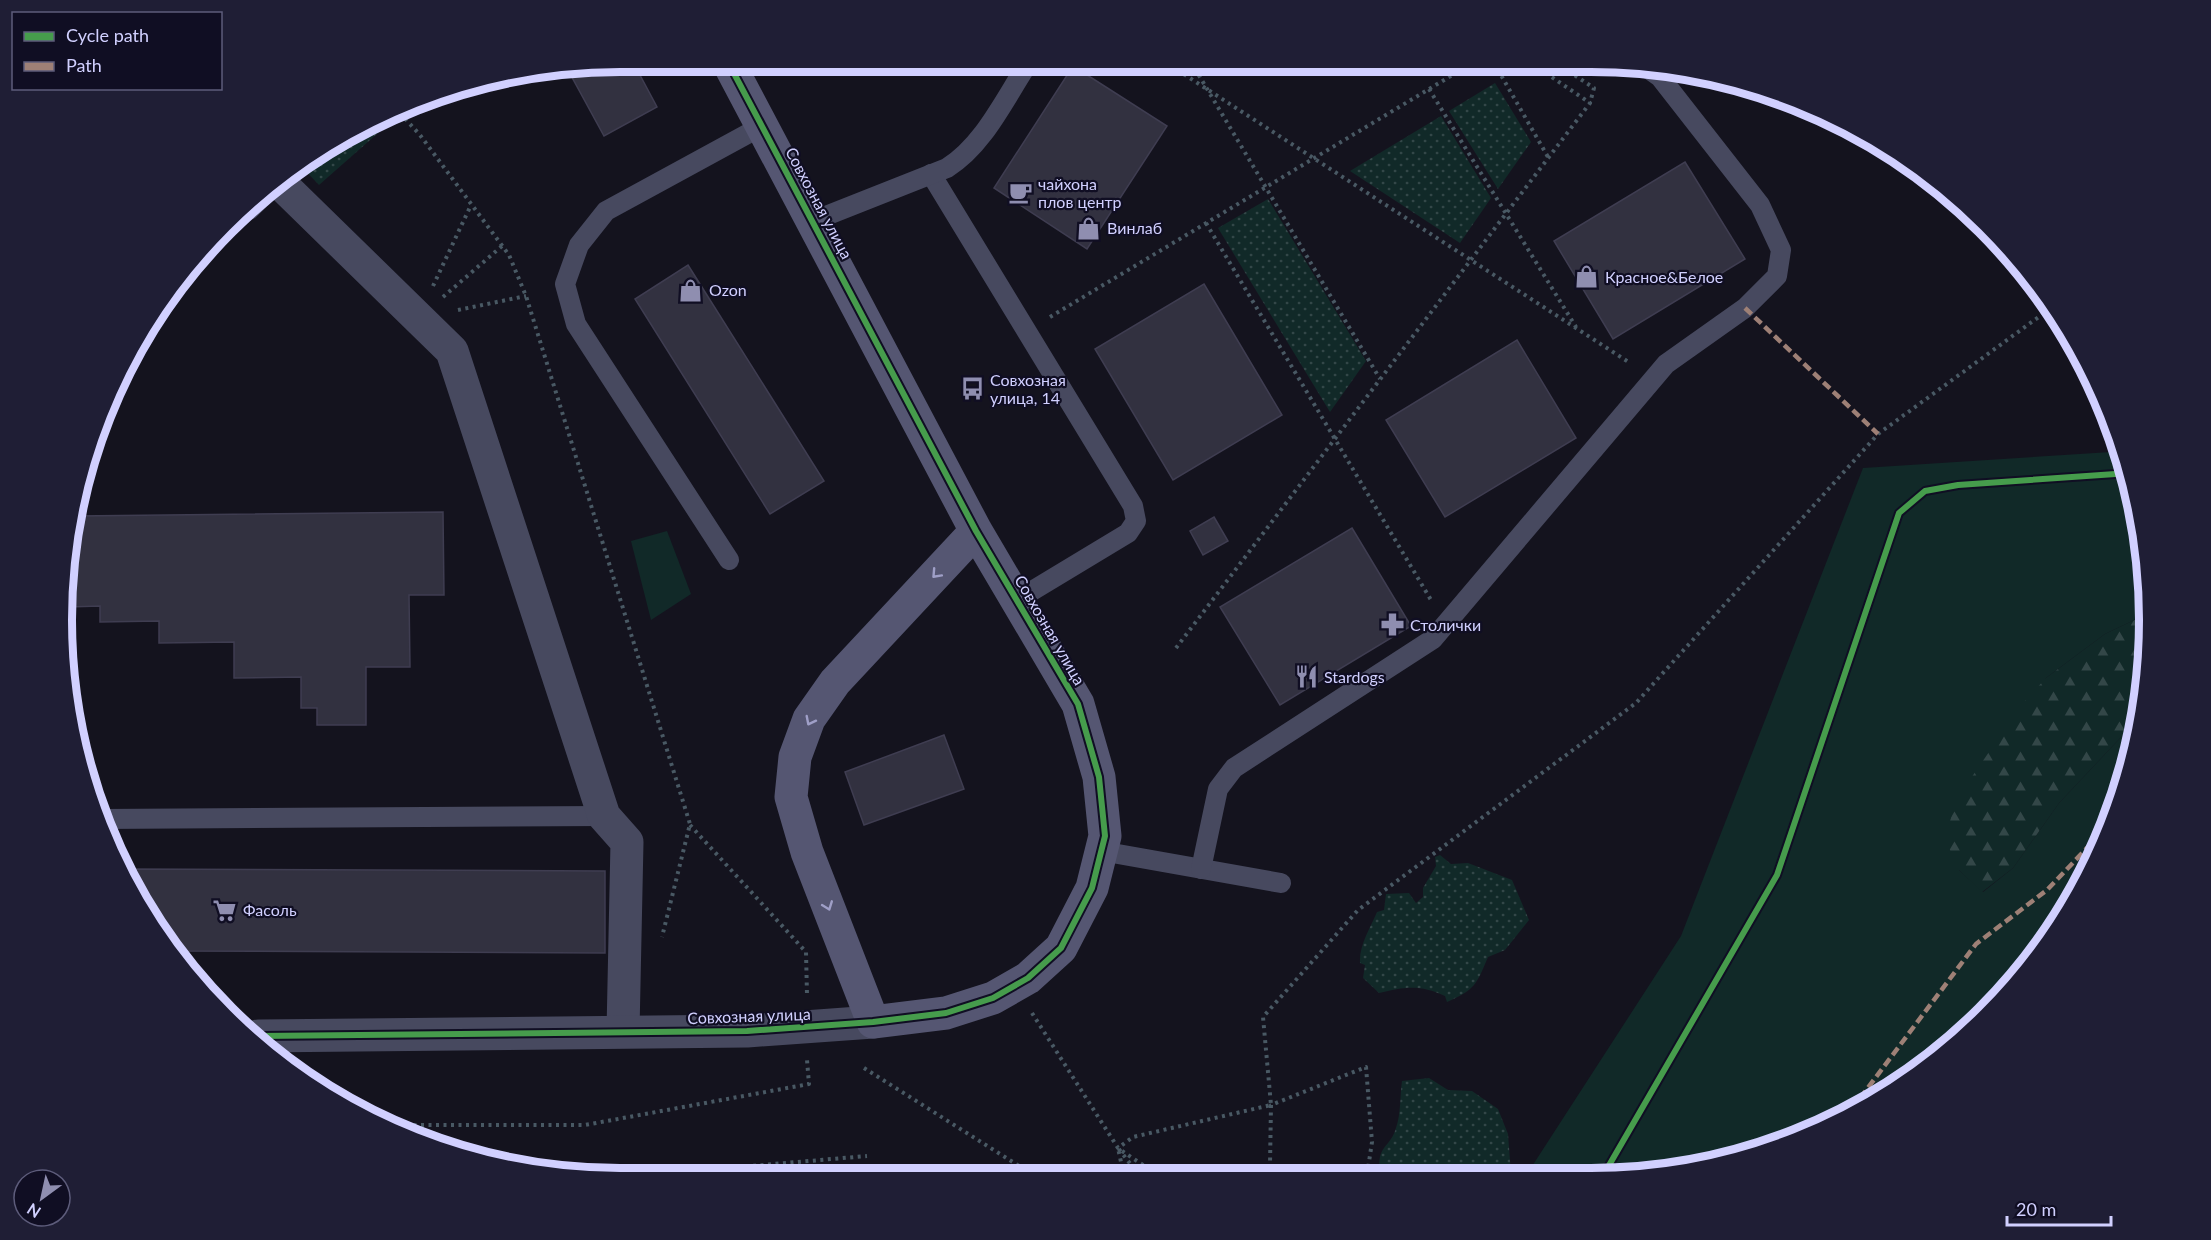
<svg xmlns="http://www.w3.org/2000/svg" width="2211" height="1240" font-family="Lato,sans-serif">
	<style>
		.grass { fill: #112928 }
		.forest { fill: url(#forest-firs) }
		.park { fill: url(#park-dots) }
		.building { fill: #323140; stroke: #3f3d51; stroke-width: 1.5 }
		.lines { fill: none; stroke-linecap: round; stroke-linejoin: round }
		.path { stroke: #495964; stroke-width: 4; stroke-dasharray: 3 4.5; stroke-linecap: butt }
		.lane { stroke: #47495f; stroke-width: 20 }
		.street { stroke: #47495f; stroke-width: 33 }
		.secondary { stroke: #555672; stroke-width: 33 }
		.quiet { stroke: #9e8076; stroke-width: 4.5; stroke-dasharray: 9 4.5; stroke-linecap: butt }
		.cycleway-casing { stroke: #100e23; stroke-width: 10 }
		.cycleway { stroke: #469c4c; stroke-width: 6 }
		.oneway { stroke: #9f9fc7 }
		.labels { text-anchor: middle; stroke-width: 4.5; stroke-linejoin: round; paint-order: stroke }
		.poi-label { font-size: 16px; fill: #d1d0ff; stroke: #100e23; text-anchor: start }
		.street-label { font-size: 16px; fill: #d1d0ff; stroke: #100e23 }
		.rim { fill: none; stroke: #d1d0ff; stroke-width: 8 }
	</style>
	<defs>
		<pattern id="forest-firs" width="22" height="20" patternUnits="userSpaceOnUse" patternTransform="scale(1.5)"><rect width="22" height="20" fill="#112928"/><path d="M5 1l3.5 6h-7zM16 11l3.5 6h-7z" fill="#334748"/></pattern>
		<pattern id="park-dots" width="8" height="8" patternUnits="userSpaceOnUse" patternTransform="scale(1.5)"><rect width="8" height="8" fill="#112928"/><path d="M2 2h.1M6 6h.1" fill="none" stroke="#334748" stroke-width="1.8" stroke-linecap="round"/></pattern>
	</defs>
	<rect width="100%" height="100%" fill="#14131e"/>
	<g class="grass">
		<path d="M2120,448C2139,499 2149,560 2147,614L2105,634L2046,678L1959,870L1983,892L2013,868L2059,803L2138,719L2120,799L2075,899L2011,988L1901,1085L1771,1149L1664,1174H1527L1681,936L1863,468L2111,452Z"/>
		<path d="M667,531L691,594L651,620L631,541Z"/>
	</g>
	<path class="forest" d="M2147,614L2145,693L2138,719L2059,803L2013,868L1982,892L1959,870L1945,839L1956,800L2022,704L2046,678L2105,634Z"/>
	<g class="park">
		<path d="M1495,83L1531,142L1498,189L1449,111Z"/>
		<path d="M1441,116L1491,198L1460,243L1350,171Z"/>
		<path d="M382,122L386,126L319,185L301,166Z"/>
		<path d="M1268,199L1366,361L1330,412L1218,228Z"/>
		<path d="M1440,855L1451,864L1468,863L1512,880L1529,920L1505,950L1488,957C1476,985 1476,989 1447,1002L1445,996C1420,984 1404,987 1379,993L1363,978L1365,965L1360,963C1359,945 1370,929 1377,912L1384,910L1386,894L1409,893L1416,903L1423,897V888L1436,866L1435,857Z"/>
		<path d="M1429,1078L1448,1090L1472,1091L1498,1109L1508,1134L1511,1174L1380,1175C1376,1144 1390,1149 1396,1128C1401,1114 1400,1095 1402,1081Z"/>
	</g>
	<g class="building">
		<path d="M620,62H633L657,107L604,136L568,70Z"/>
		<path d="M1073,66L1167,126L1087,249L994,188Z"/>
		<path d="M1685,162L1745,259L1613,339L1554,241Z"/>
		<path d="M688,265L824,481L770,514L635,299Z"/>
		<path d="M1204,284L1282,415L1173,480L1095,349Z"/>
		<path d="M1517,340L1576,438L1445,517L1386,420Z"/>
		<path d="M443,512L444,595H409L410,667H366V725H317V708H301V677L234,678V642L159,643V621L100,622V606L68,607L76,516Z"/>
		<path d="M1214,517L1228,541L1203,555L1190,531Z"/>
		<path d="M1352,528L1411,626L1280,705L1220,607Z"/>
		<path d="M944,735L964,789L864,825L845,772Z"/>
		<path d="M126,869L605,871V953L177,951Z"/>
	</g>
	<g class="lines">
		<g class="path">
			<path d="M1165,62L1630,363"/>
			<path d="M1191,62L1380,379"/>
			<path d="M1494,63L1548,157"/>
			<path d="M1556,63L1594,88L1590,103"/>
			<path d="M1429,89L1576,327"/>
			<path d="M400,113L420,135L509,255L526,296L690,824L662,937"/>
			<path d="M1206,223L1431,600"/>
			<path d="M433,286L471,205"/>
			<path d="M443,297L502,246"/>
			<path d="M458,310L526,296"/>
			<path d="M1050,317L1474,62"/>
			<path d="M1176,648L1590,103L1531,63"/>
			<path d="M690,825L806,952L807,995"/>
			<path d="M1032,1013L1118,1148L1133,1137L1271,1105L1263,1017L1358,910L1636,703L1878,434L2051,308"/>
			<path d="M864,1068L1027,1171L1026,1176"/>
			<path d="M391,1125H585L809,1084L807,1060"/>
			<path d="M1122,1151L1158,1175"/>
			<path d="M499,1163L526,1162L657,1174L867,1156"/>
			<path d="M1267,1175L1270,1165L1271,1105L1366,1067L1372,1142L1367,1175"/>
			<path d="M1124,1176L1118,1148L1139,1175"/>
		</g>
		<g class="lane">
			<path d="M931,174L1133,506L1136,521L1128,533L1017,600"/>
			<path d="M249,210L278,182"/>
			<path d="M813,221L947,168C984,145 1005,98 1029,62"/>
			<path d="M729,560L576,324L565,284L579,245L606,211L762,126"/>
			<path d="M101,819L604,816"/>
			<path d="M1101,851L1281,883"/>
			<path d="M1201,869L1218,789L1234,768L1433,639L1666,364L1745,308L1777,276L1781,250L1760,205L1660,77L1643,65"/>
		</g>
		<g class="street">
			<path d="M277,180L452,351L604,816L627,842L623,1031"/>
			<path d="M258,1036L747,1031L873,1022"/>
		</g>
		<path class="secondary" d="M728,62L976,531L1078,704L1099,777L1105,836L1092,888L1061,948L1028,978L993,998L946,1013L873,1022L807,852L791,797L795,757L809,719L835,682L976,531"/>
		<g class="quiet">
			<path d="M1745,308L1878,434"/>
			<path d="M1852,1109L1976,944L2047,890L2108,826"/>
		</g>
		<defs>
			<g id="cycleway">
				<path d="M258,1036L747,1031L873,1022L946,1013L993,998L1028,978L1061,948L1092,888L1105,836L1099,777L1078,704L976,531L728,62"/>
				<path d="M1604,1174L1777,875L1899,513L1925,491L1958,485L2130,473"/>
			</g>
		</defs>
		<use href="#cycleway" class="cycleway-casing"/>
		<use href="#cycleway" class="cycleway"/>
	</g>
	<defs><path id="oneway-chevron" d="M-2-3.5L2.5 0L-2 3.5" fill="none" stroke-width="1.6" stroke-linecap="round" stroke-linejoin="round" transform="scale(1.5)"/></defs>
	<g class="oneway">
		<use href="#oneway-chevron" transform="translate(936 574) rotate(133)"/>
		<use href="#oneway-chevron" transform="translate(810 721) rotate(117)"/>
		<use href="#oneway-chevron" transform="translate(828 906) rotate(69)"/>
	</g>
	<defs>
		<symbol id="cafe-bare" viewBox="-9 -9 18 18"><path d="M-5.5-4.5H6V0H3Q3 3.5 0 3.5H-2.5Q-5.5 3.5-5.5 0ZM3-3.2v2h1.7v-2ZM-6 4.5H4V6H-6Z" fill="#8f8eb0" stroke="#100e23" stroke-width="2.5" paint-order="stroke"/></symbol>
		<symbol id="shop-bare" viewBox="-9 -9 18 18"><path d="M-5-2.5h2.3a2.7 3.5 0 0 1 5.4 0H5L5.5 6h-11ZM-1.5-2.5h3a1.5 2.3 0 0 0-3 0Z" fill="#8f8eb0" stroke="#100e23" stroke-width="2.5" paint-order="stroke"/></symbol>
		<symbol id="bus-bare" viewBox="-9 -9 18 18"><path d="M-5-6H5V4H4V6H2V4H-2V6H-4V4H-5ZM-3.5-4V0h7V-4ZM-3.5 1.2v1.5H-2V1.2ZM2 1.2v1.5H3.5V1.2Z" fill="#8f8eb0" stroke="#100e23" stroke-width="2.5" paint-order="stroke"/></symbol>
		<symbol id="pharmacy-bare" viewBox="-9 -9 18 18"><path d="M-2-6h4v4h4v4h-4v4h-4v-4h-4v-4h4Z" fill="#8f8eb0" stroke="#100e23" stroke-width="2.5" paint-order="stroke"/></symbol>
		<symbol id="restaurant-bare" viewBox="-9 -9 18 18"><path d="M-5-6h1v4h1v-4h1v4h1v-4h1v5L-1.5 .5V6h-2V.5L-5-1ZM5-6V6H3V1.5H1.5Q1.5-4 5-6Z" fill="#8f8eb0" stroke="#100e23" stroke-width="2.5" paint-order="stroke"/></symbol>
		<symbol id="supermarket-bare" viewBox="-9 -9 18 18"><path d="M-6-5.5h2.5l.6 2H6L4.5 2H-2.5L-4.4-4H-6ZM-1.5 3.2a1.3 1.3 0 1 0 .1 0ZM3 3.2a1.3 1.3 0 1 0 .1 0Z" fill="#8f8eb0" stroke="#100e23" stroke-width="2.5" paint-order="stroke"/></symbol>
	</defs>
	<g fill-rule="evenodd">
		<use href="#cafe-bare" x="1004" y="176" width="33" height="33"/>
		<use href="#shop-bare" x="1072" y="212" width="33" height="33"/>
		<use href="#shop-bare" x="1570" y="260" width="33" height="33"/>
		<use href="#shop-bare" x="674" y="274" width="33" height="33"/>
		<use href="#bus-bare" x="956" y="372" width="33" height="33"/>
		<use href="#pharmacy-bare" x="1376" y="608" width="33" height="33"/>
		<use href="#restaurant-bare" x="1290" y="660" width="33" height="33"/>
		<use href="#supermarket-bare" x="208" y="894" width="33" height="33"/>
	</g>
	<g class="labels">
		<g class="poi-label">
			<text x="1038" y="190">чайхона<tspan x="1038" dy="18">плов центр</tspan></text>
			<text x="1107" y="234">Винлаб</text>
			<text x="1605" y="283">Красное&amp;Белое</text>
			<text x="709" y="296">Ozon</text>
			<text x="990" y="386">Совхозная<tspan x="990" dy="18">улица, 14</tspan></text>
			<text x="1410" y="631">Столички</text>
			<text x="1324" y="683">Stardogs</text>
			<text x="243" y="916">Фасоль</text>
		</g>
		<g class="street-label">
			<text transform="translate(819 203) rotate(62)" y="6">Совхозная улица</text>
			<text transform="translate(1050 630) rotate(60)" y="6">Совхозная улица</text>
			<text transform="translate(749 1016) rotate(-2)" y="6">Совхозная улица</text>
		</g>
	</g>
	<path d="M0 0H2211V1240H0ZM620 72H1591A548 548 0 0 1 2139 620V620A548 548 0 0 1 1591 1168H620A548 548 0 0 1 72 620V620A548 548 0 0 1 620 72Z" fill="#1f1e35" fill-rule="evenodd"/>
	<path class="rim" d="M620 72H1591A548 548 0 0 1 2139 620V620A548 548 0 0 1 1591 1168H620A548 548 0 0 1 72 620V620A548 548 0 0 1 620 72Z"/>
	<rect x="12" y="12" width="210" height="78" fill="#100e23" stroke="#5d5c7b" stroke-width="1.5"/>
	<rect x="24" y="32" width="30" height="9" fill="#469c4c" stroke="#5d5c7b" stroke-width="1.5"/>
	<text x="66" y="42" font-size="18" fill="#d1d0ff">Cycle path</text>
	<rect x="24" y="62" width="30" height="9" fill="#9e8076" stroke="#5d5c7b" stroke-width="1.5"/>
	<text x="66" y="72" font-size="18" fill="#d1d0ff">Path</text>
	<g transform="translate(42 1198) rotate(213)"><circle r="28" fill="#100e23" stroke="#5d5c7b" stroke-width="1.5"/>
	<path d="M0-4.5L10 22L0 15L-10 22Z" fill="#8f8eb0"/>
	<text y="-9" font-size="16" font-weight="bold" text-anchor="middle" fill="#d1d0ff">N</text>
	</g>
	<path d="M2007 1216v9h104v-9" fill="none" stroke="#d1d0ff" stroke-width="3"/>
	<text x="2016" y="1216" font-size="18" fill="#d1d0ff" stroke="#100e23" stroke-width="4.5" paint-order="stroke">20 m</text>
</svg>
